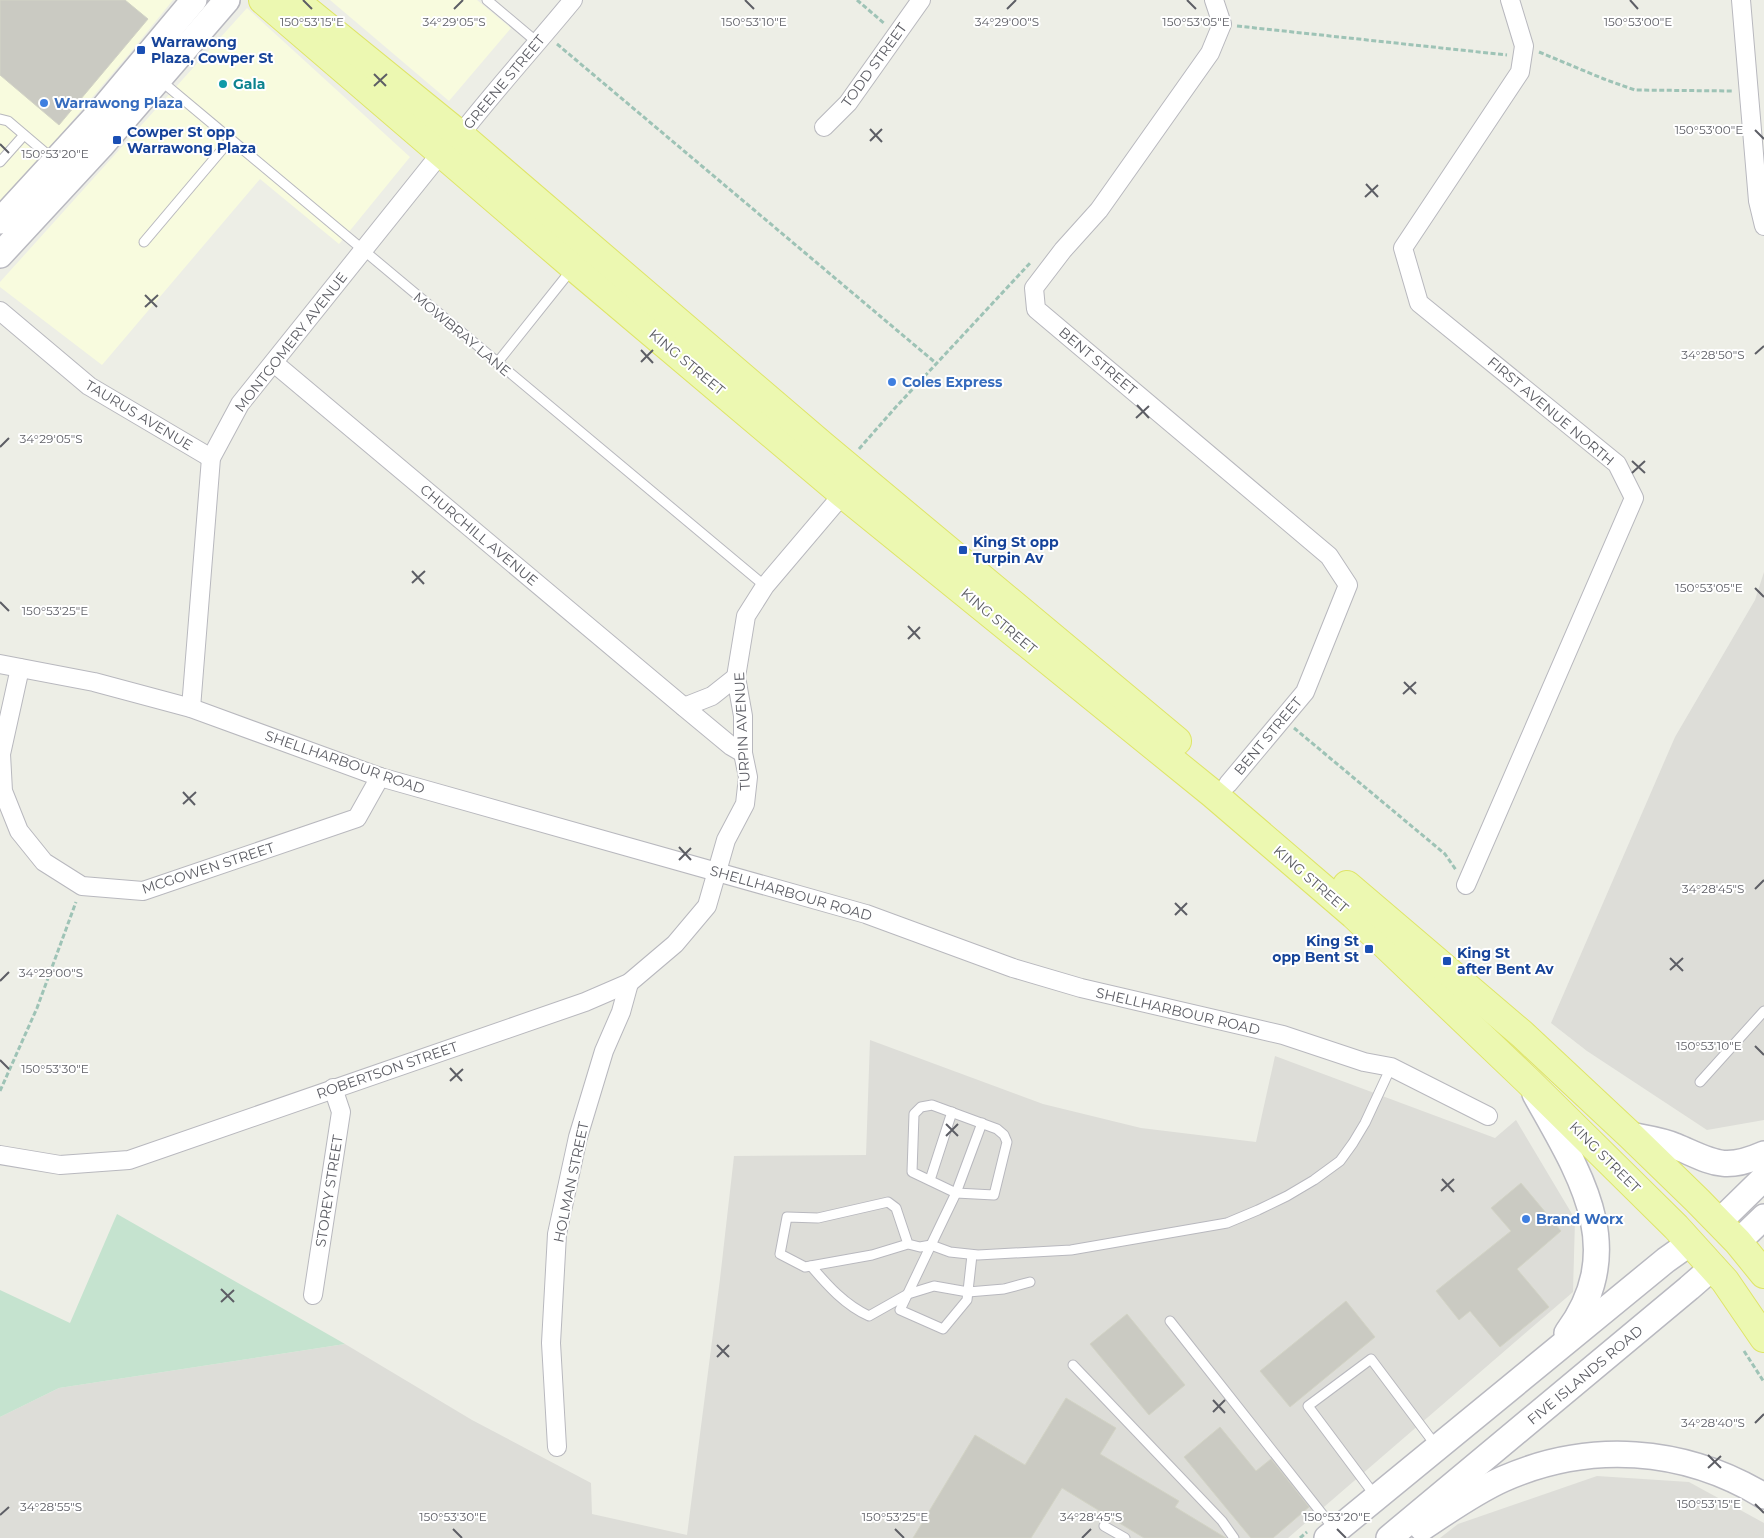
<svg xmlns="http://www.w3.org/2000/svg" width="1764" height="1538" font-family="Montserrat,sans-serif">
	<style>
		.commercial { fill: #f8fbde }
		.industrial { fill: #ddddd8 }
		.green { fill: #c5e3cf }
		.building { fill: #cacac2; stroke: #d2d3c5 }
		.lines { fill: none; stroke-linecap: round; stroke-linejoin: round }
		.lane-casing { stroke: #b8b8be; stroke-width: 11 }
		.street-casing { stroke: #b8b8be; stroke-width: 20 }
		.secondary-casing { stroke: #b9b9c0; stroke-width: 28 }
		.primary-casing { stroke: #dfe568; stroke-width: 30 }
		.path { stroke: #9ec3b6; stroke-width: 3; stroke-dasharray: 5 2.5; stroke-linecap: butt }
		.lane { stroke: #fff; stroke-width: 9 }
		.street { stroke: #fff; stroke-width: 18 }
		.secondary { stroke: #fff; stroke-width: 25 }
		.primary { stroke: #ecf8b1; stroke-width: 28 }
		.ticks { fill: none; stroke: #5d5e65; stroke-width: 2 }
		.transit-dot { fill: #1a4fb4; stroke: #fff; stroke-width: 2 }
		.culture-dot { fill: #0f9aa8; stroke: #fff; stroke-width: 2 }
		.shop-dot { fill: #3f7fe0; stroke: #fff; stroke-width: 2 }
		.labels { text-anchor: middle; stroke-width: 4; stroke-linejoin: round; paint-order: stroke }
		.transit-label { font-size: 14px; font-weight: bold; fill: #164399; stroke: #fff; text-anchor: start }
		.street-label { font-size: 14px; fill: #5d5e65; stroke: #fff }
		.culture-label { font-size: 14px; font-weight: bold; fill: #0d838f; stroke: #fff; text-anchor: start }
		.shop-label { font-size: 14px; font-weight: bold; fill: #366cbe; stroke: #fff; text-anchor: start }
		.ticks-label { font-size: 12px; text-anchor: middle; fill: #5d5e65; stroke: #fff; stroke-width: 4; stroke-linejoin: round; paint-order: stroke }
	</style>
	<rect width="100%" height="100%" fill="#edeee6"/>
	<g class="commercial">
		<path d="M0,0H173L130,53L28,173L0,202Z"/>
		<path d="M330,0H477L511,28L449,101Z"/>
		<path d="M247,8L410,157L339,244L260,179L102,365L0,287V282Z"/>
	</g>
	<g class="industrial">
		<path d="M1764,572V1120L1707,1130L1587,1051L1551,1023L1675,737L1755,600Z"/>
		<path d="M870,1040L1043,1104L1141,1128L1256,1142L1275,1056L1495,1138L1516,1120L1575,1219L1573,1292L1288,1538H0V1417L59,1388L345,1344L472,1420L591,1483L592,1514L687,1535L720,1279L734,1156L866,1155Z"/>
		<path d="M1597,1476L1689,1482L1764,1523V1538H1440L1458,1524Z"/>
	</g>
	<path class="green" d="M117,1214L345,1344L59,1388L0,1417V1290L70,1323Z"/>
	<g class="building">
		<path d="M0,0H125L148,19L59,125L0,75Z"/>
		<path d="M1521,1183L1561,1231L1517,1269L1549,1307L1500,1347L1470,1311L1459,1320L1436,1291L1511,1231L1491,1208Z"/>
		<path d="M1346,1301L1375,1337L1290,1407L1260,1371Z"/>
		<path d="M1127,1314L1185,1385L1149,1415L1090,1344Z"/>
		<path d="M1066,1398L1116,1428L1100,1454L1179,1501L1175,1507L1226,1538H1144L1062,1488L1031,1538H913L975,1435L1025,1465Z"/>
		<path d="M1220,1427L1256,1471L1271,1459L1309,1507L1273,1538H1251L1184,1457Z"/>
	</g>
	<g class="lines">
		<defs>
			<g id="lane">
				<path d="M487,0L538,43"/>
				<path d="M160,80L765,586"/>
				<path d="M0,119L8,121L55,161"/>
				<path d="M0,162L24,135"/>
				<path d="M144,242L231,139"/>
				<path d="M497,363L572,269"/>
				<path d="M1700,1082L1764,1011"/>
				<path d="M932,1105L997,1129L1004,1135L1007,1142L994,1195L956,1193L912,1172L914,1114L921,1107Z"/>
				<path d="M982,1123L956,1193L931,1245L950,1252L978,1255L1071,1250L1227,1223L1258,1210L1287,1196L1314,1180L1340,1161L1353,1143L1365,1123L1391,1067"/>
				<path d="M930,1180L952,1112"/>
				<path d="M908,1244L896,1208L888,1202L818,1218L787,1217L780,1254L805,1267L872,1255L908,1244L920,1247L931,1245"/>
				<path d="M931,1245L900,1310L943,1329L967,1300L972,1255"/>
				<path d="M811,1266C828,1286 845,1305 869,1316L908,1294L934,1286L968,1292L1004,1289L1030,1282"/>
				<path d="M1170,1321L1334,1529"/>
				<path d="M1073,1365L1222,1521L1234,1538"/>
				<path d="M1376,1497L1308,1406L1371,1359L1437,1447"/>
				<path d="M1104,1526L1125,1538"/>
			</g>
			<g id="street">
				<path d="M1214,0L1222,24L1210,53L1099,210L1063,250L1034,288L1036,309L1329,556L1348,585L1305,692L1228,784"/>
				<path d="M1741,0L1758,201L1764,226"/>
				<path d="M824,127L848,103L921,0"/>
				<path d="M460,145L459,140L460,135C496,89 536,45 573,0"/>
				<path d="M0,311L89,386L211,458"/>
				<path d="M274,363L684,707L731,746L743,753"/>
				<path d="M0,664L94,682L191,708L380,777L866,914L1013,968L1081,988L1283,1035L1364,1062L1391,1067L1488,1116"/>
				<path d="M20,668L1,754L3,791L19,831L44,862L82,886L143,891L357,818L380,777"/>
				<path d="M684,707L712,696L736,677"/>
				<path d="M191,708L211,458L240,404L441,153"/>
				<path d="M1466,885L1634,498L1617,464L1419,303L1403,248L1520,72L1524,46L1510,0"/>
				<path d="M0,1155L60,1165L129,1160L585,1002L629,983L675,944L707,906L726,840L745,804L748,777L743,753V716L736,677L746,616L765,586L843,494L842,484"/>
				<path d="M313,1295L341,1112L333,1088"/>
				<path d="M557,1447L551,1343L557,1234L578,1137L604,1051L621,1012L629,983"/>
			</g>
			<g id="secondary">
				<path d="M0,221L101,111L194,0"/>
				<path d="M0,255L101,146L227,0"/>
				<path d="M1535,1094C1579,1173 1630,1248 1567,1333"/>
				<path d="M1630,1135C1644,1138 1662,1140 1675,1146C1713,1162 1723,1172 1764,1154"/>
				<path d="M1719,1222L1764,1178"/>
				<path d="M1738,1242L1764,1217"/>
				<path d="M1422,1528C1448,1511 1474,1492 1503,1479C1589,1441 1683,1447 1764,1496"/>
				<path d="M1327,1538L1666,1260L1690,1243"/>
				<path d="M1389,1538L1689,1288L1713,1267"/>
			</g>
			<g id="primary">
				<path d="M263,0L574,267L843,494L1213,794L1354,915L1528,1081L1676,1227L1725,1281L1764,1338"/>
				<path d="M294,0L460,135L823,446L1177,741"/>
				<path d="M1347,885L1522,1034L1630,1135L1697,1200L1738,1242L1764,1274"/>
			</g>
		</defs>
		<use href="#lane" class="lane-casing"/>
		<use href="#street" class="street-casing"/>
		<use href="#secondary" class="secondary-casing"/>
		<use href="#primary" class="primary-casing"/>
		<g class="path">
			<path d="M857,0L885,24"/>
			<path d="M1237,26L1507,55"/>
			<path d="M557,44L937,364"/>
			<path d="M1539,52L1604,79L1635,90L1733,91"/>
			<path d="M859,449L895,408L1031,262"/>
			<path d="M1294,728L1445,854L1456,870"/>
			<path d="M0,1091L37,1008L76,902"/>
			<path d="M1744,1351L1764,1382"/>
			<path d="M1300,1538L1307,1532"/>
		</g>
		<use href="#lane" class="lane"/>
		<use href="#street" class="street"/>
		<use href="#secondary" class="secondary"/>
		<use href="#primary" class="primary"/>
	</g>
	<path class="ticks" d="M303,0L312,9M745,0L754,9M1187,0L1196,9M1630,0L1638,9M454,9L463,0M1007,9L1016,0M374,74L386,86M374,86L387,74M870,129L882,142M1755,130L1764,139M870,141L882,129M0,144L9,153M1366,184L1378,197M1365,197L1378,185M145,295L157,307M145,307L158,295M641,350L653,363M1755,354L1764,346M641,362L653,350M1137,405L1149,418M1136,418L1149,406M0,447L9,438M1632,461L1645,473M1632,473L1645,461M412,571L424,584M412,583L425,571M1755,588L1764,597M0,602L9,611M908,626L920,639M908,639L920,627M1404,682L1416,694M1403,694L1416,682M183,792L195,805M183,804L196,792M679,847L691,860M679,860L691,848M1755,889L1764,880M1175,903L1187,915M1175,915L1187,903M1670,958L1683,971M1670,970L1683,958M0,981L9,972M1755,1046L1764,1055M0,1060L9,1069M450,1068L462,1081M450,1081L463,1069M946,1124L958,1136M946,1136L958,1124M1442,1179L1454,1192M1441,1191L1454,1179M221,1289L234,1302M221,1302L234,1290M717,1345L729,1357M717,1357L729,1345M1213,1400L1225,1413M1213,1412L1225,1400M1755,1423L1764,1414M1708,1455L1721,1468M1708,1468L1721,1456M1755,1504L1764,1513M0,1515L9,1507M453,1529L462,1538M895,1529L904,1538M1337,1529L1346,1538M1082,1538L1091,1529"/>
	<g class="transit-dot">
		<rect x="136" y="45" width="10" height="10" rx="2.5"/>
		<rect x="112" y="135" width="10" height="10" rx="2.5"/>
		<rect x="958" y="545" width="10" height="10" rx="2.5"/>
		<rect x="1364" y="944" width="10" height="10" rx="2.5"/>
		<rect x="1442" y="956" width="10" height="10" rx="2.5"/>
	</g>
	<circle class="culture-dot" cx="223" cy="84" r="5"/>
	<g class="shop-dot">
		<circle cx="44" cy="103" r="5"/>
		<circle cx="892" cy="382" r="5"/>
		<circle cx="1526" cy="1219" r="5"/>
	</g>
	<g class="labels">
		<g class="transit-label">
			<text x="151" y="47">Warrawong<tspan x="151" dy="16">Plaza, Cowper St</tspan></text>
			<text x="127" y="137">Cowper St opp<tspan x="127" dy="16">Warrawong Plaza</tspan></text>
			<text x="973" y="547">King St opp<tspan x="973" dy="16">Turpin Av</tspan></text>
			<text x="1359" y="946" text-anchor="end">King St<tspan x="1359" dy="16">opp Bent St</tspan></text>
			<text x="1457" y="958">King St<tspan x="1457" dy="16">after Bent Av</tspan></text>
		</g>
		<g class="street-label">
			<text transform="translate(874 65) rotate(-54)" y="5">TODD STREET</text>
			<text transform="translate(504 82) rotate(-50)" y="5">GREENE STREET</text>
			<text transform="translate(462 334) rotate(40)" y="5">MOWBRAY LANE</text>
			<text transform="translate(291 342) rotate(-52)" y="5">MONTGOMERY AVENUE</text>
			<text transform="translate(1098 361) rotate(40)" y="5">BENT STREET</text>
			<text transform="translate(687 362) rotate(40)" y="5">KING STREET</text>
			<text transform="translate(1551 411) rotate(40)" y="5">FIRST AVENUE NORTH</text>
			<text transform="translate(139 415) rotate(31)" y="5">TAURUS AVENUE</text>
			<text transform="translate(479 535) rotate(40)" y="5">CHURCHILL AVENUE</text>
			<text transform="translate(999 621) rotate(40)" y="5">KING STREET</text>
			<text transform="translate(742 731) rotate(-93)" y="5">TURPIN AVENUE</text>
			<text transform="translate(1268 736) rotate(-50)" y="5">BENT STREET</text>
			<text transform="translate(345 762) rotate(19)" y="5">SHELLHARBOUR ROAD</text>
			<text transform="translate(208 868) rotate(-18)" y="5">MCGOWEN STREET</text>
			<text transform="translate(1311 879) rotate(41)" y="5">KING STREET</text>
			<text transform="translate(791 893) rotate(16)" y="5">SHELLHARBOUR ROAD</text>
			<text transform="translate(1178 1011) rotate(13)" y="5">SHELLHARBOUR ROAD</text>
			<text transform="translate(387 1070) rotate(-19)" y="5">ROBERTSON STREET</text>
			<text transform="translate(1605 1157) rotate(45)" y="5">KING STREET</text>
			<text transform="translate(571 1182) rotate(-78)" y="5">HOLMAN STREET</text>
			<text transform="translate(329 1191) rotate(-81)" y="5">STOREY STREET</text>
			<text transform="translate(1585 1375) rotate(-40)" y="5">FIVE ISLANDS ROAD</text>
		</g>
		<g class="culture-label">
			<text x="233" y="89">Gala</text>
		</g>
		<g class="shop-label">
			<text x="54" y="108">Warrawong Plaza</text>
			<text x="902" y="387">Coles Express</text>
			<text x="1536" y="1224">Brand Worx</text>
		</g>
	</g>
	<g class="ticks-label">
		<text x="454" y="26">34°29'05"S</text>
		<text x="1007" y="26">34°29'00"S</text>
		<text x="312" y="26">150°53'15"E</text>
		<text x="754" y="26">150°53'10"E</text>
		<text x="1196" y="26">150°53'05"E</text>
		<text x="1638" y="26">150°53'00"E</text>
		<text x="1709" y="134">150°53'00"E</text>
		<text x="55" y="158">150°53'20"E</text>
		<text x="1713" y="359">34°28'50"S</text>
		<text x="51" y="443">34°29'05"S</text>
		<text x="1709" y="592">150°53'05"E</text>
		<text x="55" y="615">150°53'25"E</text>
		<text x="1713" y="893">34°28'45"S</text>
		<text x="51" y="977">34°29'00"S</text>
		<text x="1709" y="1050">150°53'10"E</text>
		<text x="55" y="1073">150°53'30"E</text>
		<text x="1713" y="1427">34°28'40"S</text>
		<text x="1709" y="1508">150°53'15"E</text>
		<text x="51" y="1511">34°28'55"S</text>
		<text x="453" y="1521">150°53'30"E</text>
		<text x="895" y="1521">150°53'25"E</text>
		<text x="1337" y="1521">150°53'20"E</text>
		<text x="1091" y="1521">34°28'45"S</text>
	</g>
</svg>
